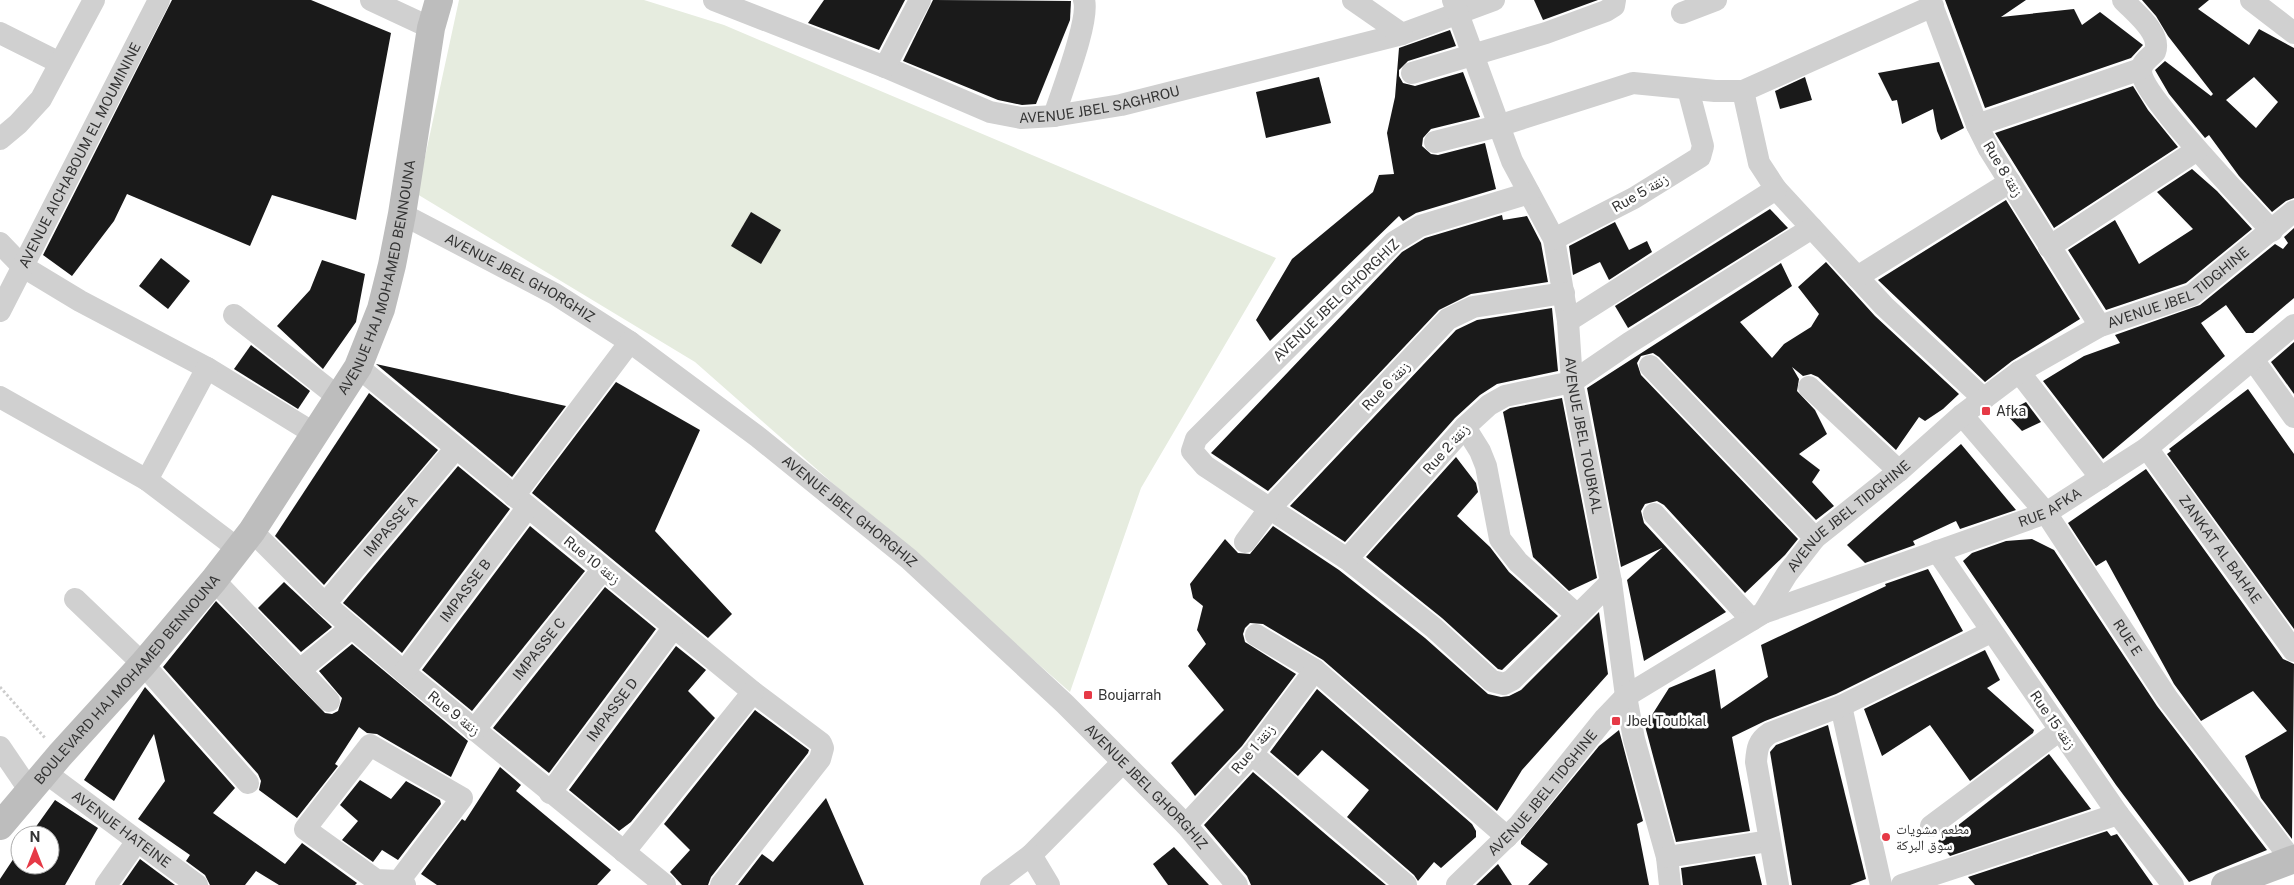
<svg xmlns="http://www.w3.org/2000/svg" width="2294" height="885" font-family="'Public Sans','Noto Naskh Arabic',sans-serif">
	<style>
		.green { fill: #e6ecdf }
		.building { fill: #1a1a1a; fill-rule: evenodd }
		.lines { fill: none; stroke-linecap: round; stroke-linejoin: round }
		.path { stroke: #cdcdcd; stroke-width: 3; stroke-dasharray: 2.5 2.5; stroke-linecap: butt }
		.street { stroke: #d0d0d0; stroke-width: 22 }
		.secondary { stroke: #bdbdbd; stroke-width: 28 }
		.poi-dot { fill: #e63946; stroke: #fff; stroke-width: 2 }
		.labels { text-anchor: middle; stroke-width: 5; stroke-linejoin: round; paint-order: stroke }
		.street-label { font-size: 14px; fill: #333; stroke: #fff }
		.poi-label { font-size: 14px; fill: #333; stroke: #fff; text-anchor: start }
	</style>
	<rect width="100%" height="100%" fill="#fff"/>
	<path class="green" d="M459,0H644L724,25L1276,258L1141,488L1070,692L695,362L417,194Z"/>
	<g class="building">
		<path d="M172,0H311L391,33L356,220L272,195L250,246L127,194L114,221L72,276L43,255Z"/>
		<path d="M824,0H905L879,50L808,23Z"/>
		<path d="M933,0L1071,1L1070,20L1036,104L1022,105L998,100L903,61Z"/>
		<path d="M1534,0H1598L1543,20Z"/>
		<path d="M1945,0H2026L2001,17L2074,9L2082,25L2100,12L2143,45L2131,58L1985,108Z"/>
		<path d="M2142,0H2209L2198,9L2249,45L2259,29L2294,48V198L2286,201L2272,212L2239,176L2209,135L2205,138L2169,94L2155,70L2165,61L2211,96L2213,94L2168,36L2156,16ZM2254,77L2278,102L2256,128L2226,100Z"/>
		<path d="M1450,30L1456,46L1408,61L1399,70V76L1403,83L1415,86L1463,72L1480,117L1431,129L1423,138L1422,146L1431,154L1438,155L1485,143L1496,189L1416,213L1403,221L1399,216L1270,341L1256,320L1292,259L1373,192L1379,175L1394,174L1387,133L1395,97L1399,48Z"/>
		<path d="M1939,62L1964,128L1941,140L1937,131L1933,109L1902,124L1897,100L1892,101L1878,73Z"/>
		<path d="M1319,77L1331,123L1266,138L1256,92Z"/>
		<path d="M1805,77L1812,100L1780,109L1775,91Z"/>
		<path d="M2133,86L2148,110L2178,147L2054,228L1995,133Z"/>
		<path d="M2192,169L2217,191L2252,229L2186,283L2106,310L2068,250L2115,220L2139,264L2193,229L2157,192Z"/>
		<path d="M2006,200L2080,319L2012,361L1985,382L1878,280Z"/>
		<path d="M1770,209L1788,228L1628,328L1615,306Z"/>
		<path d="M751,212L781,230L761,264L731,246Z"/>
		<path d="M1502,215L1503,220L1527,216L1541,243L1548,282L1471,294L1439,310L1268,491L1211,453L1402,252L1425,238Z"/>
		<path d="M1615,222L1629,250L1647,241L1652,252L1609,280L1600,262L1573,275L1569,246Z"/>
		<path d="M2294,228V298L2253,333H2246L2226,305L2201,323L2225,356L2103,459L2043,381L2084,356L2120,343L2115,335L2200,305L2275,244L2283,249L2288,243L2284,237Z"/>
		<path d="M161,258L190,281L168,309L139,286Z"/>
		<path d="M322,260L365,274L356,322L323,369L277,326L310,290Z"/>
		<path d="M1826,262L1875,316L1959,394L1943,409L1925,421L1919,417L1896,450L1818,377L1811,374L1803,376L1792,367L1799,379L1797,391L1815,410L1827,434L1799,454L1820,470L1812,482L1834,506L1816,520L1659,357L1653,353L1641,356L1637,363L1641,375L1798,539L1785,555L1745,593L1664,505L1657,501L1645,504L1641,511L1644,523L1726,612L1644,661L1627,580L1662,548L1621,567L1587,388L1781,263L1792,286L1740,322L1772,358L1784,344L1811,327L1819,314L1798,287Z"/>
		<path d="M1552,308L1558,371L1497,384L1480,395L1455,418L1345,542L1290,506L1456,330L1477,320Z"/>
		<path d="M2294,342V394L2271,362Z"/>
		<path d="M251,345L310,391L298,409L234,369Z"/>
		<path d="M376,364L566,406L512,477Z"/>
		<path d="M616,382L700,430L655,531L732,614L708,638L532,493Z"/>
		<path d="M2248,389L2294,454V629L2167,454L2171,451L2169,449Z"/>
		<path d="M369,393L438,450L324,585L275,536Z"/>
		<path d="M1562,398L1597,578L1569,591L1533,557L1503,412L1510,408Z"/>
		<path d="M2026,402L2041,422L2022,431L2005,413Z"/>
		<path d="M1961,444L2016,510L1960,529L1956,521L1913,541L1915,545L1865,563L1847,545Z"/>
		<path d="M1456,457L1476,483L1478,492L1457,516L1490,547L1509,572L1558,616L1502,670L1498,669L1442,618L1366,557Z"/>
		<path d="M458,466L510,509L402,653L343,603Z"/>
		<path d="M2146,469L2283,659L2294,664L2292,839L2261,798L2245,756L2287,731L2253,691L2201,721L2174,684L2106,560L2096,566L2068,523Z"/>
		<path d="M530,526L585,571L472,711L422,670Z"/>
		<path d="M1273,526L1339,570L1425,638L1488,694L1501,697L1509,696L1521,690L1599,612L1608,674L1522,770L1497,811L1323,660L1263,624L1250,623L1245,628L1243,634L1245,642L1296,674L1242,746L1195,796L1171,763L1224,710L1188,666L1206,644L1197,630L1203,606L1193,598L1190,584L1225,539L1238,553L1250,554Z"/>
		<path d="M2032,539L2054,550L2157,706L2267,850L2189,882L2116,785L1963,561L1972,553L2006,541Z"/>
		<path d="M1928,569L1963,631L1836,694L1765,721L1732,737L1750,831L1676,842L1645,726L1669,688L1715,669L1721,709L1768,677L1761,645L1886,586L1885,584Z"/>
		<path d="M284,582L332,627L301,652L258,608Z"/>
		<path d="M605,587L656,629L549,773L493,728Z"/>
		<path d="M216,601L325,713L332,714L338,711L342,698L319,671L352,644L468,741L451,777L377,734L367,733L359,727L335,764L338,766L297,818L259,790L261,781L258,774L163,667Z"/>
		<path d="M676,646L706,670L688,691L715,718L631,822L619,831L569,790Z"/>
		<path d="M1985,650L2000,680L1987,688L2034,730L2033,733L1970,781L1930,725L1882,756L1864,709Z"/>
		<path d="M145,687L235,788L213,813L285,864L302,843L357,883L355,885H279L256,871L245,885H210L205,875L186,861L190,855L138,819L165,781L154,734L114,801L84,780Z"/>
		<path d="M1317,689L1472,824L1476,831V837L1441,868L1434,862L1418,881L1414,875L1347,817L1369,790L1322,750L1298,776L1270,752Z"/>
		<path d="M755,710L809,750L808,753L711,877L708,885H682L670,872L690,850L664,824Z"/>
		<path d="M1828,725L1866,879L1850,885H1792L1770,752L1776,745Z"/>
		<path d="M1619,730L1643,821L1637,824L1649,885H1528L1548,864L1521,844V841L1599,746Z"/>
		<path d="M2049,754L2091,809L1950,856L1938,841Z"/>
		<path d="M500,767L521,785L516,791L611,870L597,885H437L421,874L462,819L465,821Z"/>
		<path d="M1253,772L1330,838L1386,885H1251L1247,876L1204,825Z"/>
		<path d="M360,780L391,799L406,781L440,800L441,804L398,860L382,850L373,862L342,840L358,821L340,805Z"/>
		<path d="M826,798L864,885H738L762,854L773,862Z"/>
		<path d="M55,800L98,828L65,885H0V879L20,849V865H50V835H30Z"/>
		<path d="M2107,831L2111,836L2117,834L2153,885H1975L1968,877Z"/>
		<path d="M1174,847L1209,885H1168L1153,864Z"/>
		<path d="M1755,856L1762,885H1683L1681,868Z"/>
		<path d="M140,859L175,885H122Z"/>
		<path d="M1498,864L1512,885H1476Z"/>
	</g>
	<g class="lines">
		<path class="path" d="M0,687L45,738"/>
		<g class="street">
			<path d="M371,0L431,28"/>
			<path id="s1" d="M714,0L885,67L990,112L1021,118L1054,116L1121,105L1402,34L1494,0"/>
			<path d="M1353,0L1402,34"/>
			<path id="s2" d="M1453,0L1512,161L1554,239L1568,321L1572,382L1611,582L1626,696L1634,739L1667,857L1670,885"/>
			<path d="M1930,0L1977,125L1989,149L2100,326"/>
			<path d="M2123,0C2134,12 2162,33 2155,52C2150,57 2142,62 2141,70C2140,93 2251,208 2272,231"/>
			<path d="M2251,0L2294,33"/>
			<path d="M1682,13L1716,0"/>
			<path d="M0,33L60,63"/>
			<path d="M885,67L920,0"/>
			<path d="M1412,73L1546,33L1606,11L1614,6L1615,0"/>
			<path d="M1743,91L1759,163L1776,189L1884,306L1984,399"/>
			<path d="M1054,116C1061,93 1090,21 1084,0"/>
			<path d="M1977,125L2141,69"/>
			<path d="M0,139L18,124L41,99L94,0"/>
			<path d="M1435,142L1498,126L1633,83L1715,91H1743L1933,6"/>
			<path d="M1529,193L1420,226L1394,242L1196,439L1192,451L1205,466L1347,559L1434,628L1492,681L1504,684L1512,680L1611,582"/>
			<path id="s3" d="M402,214L555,294L630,342L758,437L909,559L1065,704L1186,825L1237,885"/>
			<path d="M1554,239L1634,198L1700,157L1703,146L1688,89"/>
			<path d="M0,243L22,266L80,301L207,368L315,434"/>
			<path d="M2049,247L2197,150"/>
			<path d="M1857,277L2010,182"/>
			<path id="s4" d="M0,311L159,0"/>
			<path d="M234,315L338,397"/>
			<path d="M1568,321L1776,189"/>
			<path d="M2254,361L2294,417"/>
			<path d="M1650,366L1815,538"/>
			<path d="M358,367L753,692L821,743L823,748L820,759L721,885"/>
			<path d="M2019,372L2101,478"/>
			<path d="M1809,387L1899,471"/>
			<path d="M0,397L147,480L237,548"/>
			<path id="s5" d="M1962,415L2046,513L2168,699L2292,860"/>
			<path d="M1465,427L1480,451L1486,466L1500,539L1518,562L1577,615"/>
			<path id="s6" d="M2147,448L2294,651"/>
			<path d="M147,480L207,368"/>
			<path d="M514,496L630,342"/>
			<path d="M1654,514L1752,620"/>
			<path d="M252,531L325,604L404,672L665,885"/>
			<path d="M1245,542L1270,508L1448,319L1473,307L1564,293"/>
			<path d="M1937,551L2118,814L2173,885"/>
			<path d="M1347,559L1465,427L1489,405L1505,396L1572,382L1629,343L1812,228"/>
			<path d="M214,580L329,701"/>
			<path d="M75,599L143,664L248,783"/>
			<path id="s7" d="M325,604L456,448"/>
			<path id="s8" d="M1763,613L2046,513L2147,448L2294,325"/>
			<path d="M1256,635L1315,670L1507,837"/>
			<path d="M300,670L352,627"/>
			<path id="s9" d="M404,672L528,507"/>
			<path d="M1841,706L1881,885"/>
			<path id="s10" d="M474,730L603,569"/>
			<path d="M0,747L30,791"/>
			<path d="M1252,754L1406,885"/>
			<path id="s11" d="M46,773L197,885"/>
			<path id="s12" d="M550,793L674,627"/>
			<path d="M1186,825L1252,754L1315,670"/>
			<path d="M1931,826L2060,730"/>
			<path d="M624,852L753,692"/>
			<path d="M1031,855L1123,762"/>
			<path d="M1667,857L1769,841"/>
			<path d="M399,881L462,798L370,745L305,829L376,880L399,881L405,885"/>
			<path d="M106,885L137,841"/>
			<path d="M991,885L1031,855L1049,885"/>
			<path id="s13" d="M1457,885L1519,825L1605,718L1626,696L1763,613L1787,574L1815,538L1899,471L1962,415L2019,372L2100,326L2192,295L2294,211"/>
			<path d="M1778,885L1756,762C1757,748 1758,741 1770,733L1841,706L1991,632"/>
			<path d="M1902,885L2118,814"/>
		</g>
		<g class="secondary">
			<path id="s14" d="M0,826L60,755L143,664L214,580L252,531L358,367L381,309L392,265L402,214L431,28L439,0"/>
			<path d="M2225,885L2294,859"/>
		</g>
	</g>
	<g class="poi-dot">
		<rect x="1981" y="406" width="10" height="10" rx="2.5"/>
		<rect x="1083" y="690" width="10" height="10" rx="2.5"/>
		<rect x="1611" y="716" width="10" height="10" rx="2.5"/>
		<circle cx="1886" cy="837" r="5"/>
	</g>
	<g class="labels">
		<g class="street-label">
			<text dy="5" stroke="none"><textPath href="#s1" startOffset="409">AVENUE JBEL SAGHROU</textPath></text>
			<text dy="5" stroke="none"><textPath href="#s4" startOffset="175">AVENUE AICHABOUM EL MOUMININE</textPath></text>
			<text transform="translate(2003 169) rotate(59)" y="5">Rue 8 زنقة</text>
			<text transform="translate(1640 193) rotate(-30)" y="5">Rue 5 زنقة</text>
			<text dy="5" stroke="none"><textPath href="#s14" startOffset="675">AVENUE HAJ MOHAMED BENNOUNA</textPath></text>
			<text dy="5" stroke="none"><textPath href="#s3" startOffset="134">AVENUE JBEL GHORGHIZ</textPath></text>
			<text dy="5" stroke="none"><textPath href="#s13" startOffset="950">AVENUE JBEL TIDGHINE</textPath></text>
			<text transform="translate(1336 300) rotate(-44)" y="5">AVENUE JBEL GHORGHIZ</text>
			<text transform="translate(1386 386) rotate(-46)" y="5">Rue 6 زنقة</text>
			<text dy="5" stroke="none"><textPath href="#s2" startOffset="459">AVENUE JBEL TOUBKAL</textPath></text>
			<text transform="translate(1446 449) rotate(-48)" y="5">Rue 2 زنقة</text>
			<text dy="5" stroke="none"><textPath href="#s8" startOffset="306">RUE AFKA</textPath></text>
			<text dy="5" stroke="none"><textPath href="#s3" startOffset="539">AVENUE JBEL GHORGHIZ</textPath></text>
			<text dy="5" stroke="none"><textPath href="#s13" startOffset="545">AVENUE JBEL TIDGHINE</textPath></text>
			<text dy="5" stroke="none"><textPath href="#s7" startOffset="102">IMPASSE A</textPath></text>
			<text dy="5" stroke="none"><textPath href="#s6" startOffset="125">ZANKAT AL BAHAE</textPath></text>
			<text transform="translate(592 560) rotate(39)" y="5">Rue 10 زنقة</text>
			<text dy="5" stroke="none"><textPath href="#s9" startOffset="102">IMPASSE B</textPath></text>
			<text dy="5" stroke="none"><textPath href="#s5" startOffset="278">RUE E</textPath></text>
			<text dy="5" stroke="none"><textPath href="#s10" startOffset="104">IMPASSE C</textPath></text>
			<text dy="5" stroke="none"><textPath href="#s14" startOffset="194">BOULEVARD HAJ MOHAMED BENNOUNA</textPath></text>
			<text dy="5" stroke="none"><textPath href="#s12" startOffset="104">IMPASSE D</textPath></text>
			<text transform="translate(454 713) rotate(39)" y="5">Rue 9 زنقة</text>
			<text transform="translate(2053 720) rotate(55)" y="5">Rue 15 زنقة</text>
			<text transform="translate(1253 749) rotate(-50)" y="5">Rue 1 زنقة</text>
			<text dy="5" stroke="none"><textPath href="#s3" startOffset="944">AVENUE JBEL GHORGHIZ</textPath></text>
			<text dy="5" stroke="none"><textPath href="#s13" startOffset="126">AVENUE JBEL TIDGHINE</textPath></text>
			<text dy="5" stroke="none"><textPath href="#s11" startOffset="94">AVENUE HATEINE</textPath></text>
		</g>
		<g class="poi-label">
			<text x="1996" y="416">Afka</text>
			<text x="1098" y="700">Boujarrah</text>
			<text x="1626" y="726">Jbel Toubkal</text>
			<text x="1896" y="834">مطعم مشويات<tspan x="1896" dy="16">سوق البركة</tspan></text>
		</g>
	</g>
	<g transform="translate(35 850)"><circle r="24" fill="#ffffff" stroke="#adadad"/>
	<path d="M0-4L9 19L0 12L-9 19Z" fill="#e63946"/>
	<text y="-8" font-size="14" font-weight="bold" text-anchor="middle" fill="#333333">N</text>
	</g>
</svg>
